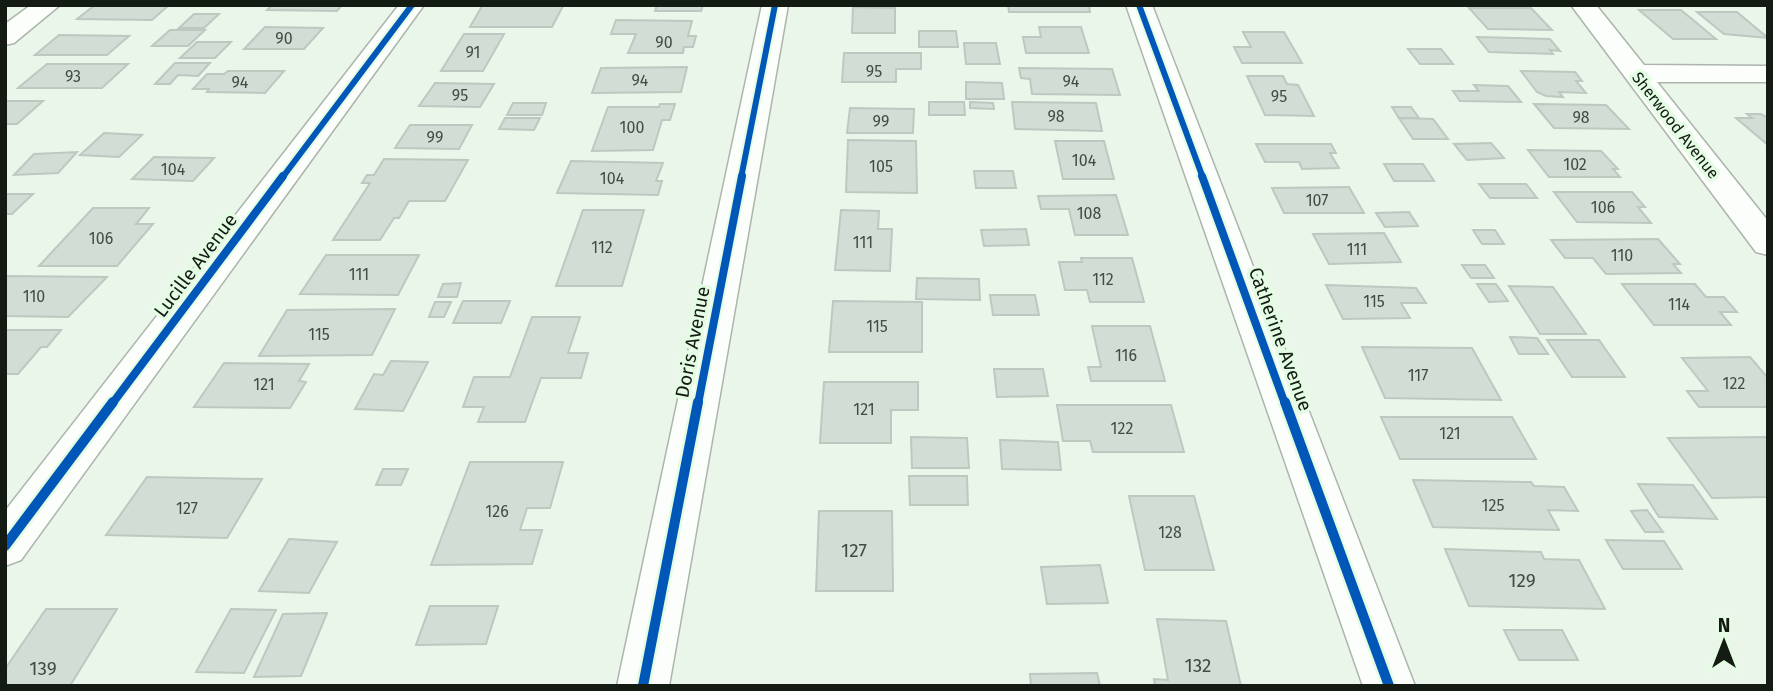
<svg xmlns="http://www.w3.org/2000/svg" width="1773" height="691" font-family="'Fira Sans',sans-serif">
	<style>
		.building { fill: #d2ded5; stroke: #bdc8c0; stroke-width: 2 }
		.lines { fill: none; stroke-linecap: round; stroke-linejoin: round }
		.street-casing { stroke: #acb5ac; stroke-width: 3 }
		.street { fill: #fcfefc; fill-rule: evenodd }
		.cycleway-far2-casing { stroke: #e5fce4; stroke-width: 10 }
		.cycleway-far1-casing { stroke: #e5fce4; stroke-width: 12 }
		.cycleway-casing { stroke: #e5fce4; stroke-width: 15 }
		.cycleway-far2 { stroke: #0057b8; stroke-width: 6 }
		.cycleway-far1 { stroke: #0057b8; stroke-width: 8 }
		.cycleway { stroke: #0057b8; stroke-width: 10 }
		.labels { text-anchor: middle; stroke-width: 7; stroke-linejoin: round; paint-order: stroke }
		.number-label { font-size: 16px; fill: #434c44 }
		.far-street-label { font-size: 16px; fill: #131b13; stroke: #e5fce4 }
		.street-label { font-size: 19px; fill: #131b13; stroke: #e5fce4 }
		.near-number-label { font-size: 19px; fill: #434c44 }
	</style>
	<rect width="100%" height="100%" fill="#eaf6ea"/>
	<g class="building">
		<path d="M95,5H169L152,20L77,19Z"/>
		<path d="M272,5H342L337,11L267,10Z"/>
		<path d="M657,5H703L701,11H655Z"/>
		<path d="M1008,5H1089L1090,12H1009Z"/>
		<path d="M482,6H563L552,27H470Z"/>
		<path d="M853,7L895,8V33H852Z"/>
		<path d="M1469,8H1531L1552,30L1488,29Z"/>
		<path d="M1639,10H1681L1716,39H1673Z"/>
		<path d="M1697,12H1737L1768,38L1724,34Z"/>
		<path d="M194,14H219L204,28H179Z"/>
		<path d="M616,20L692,21L688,36H696L693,47H684L683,53H628L636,34H611Z"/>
		<path d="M265,27L323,28L304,49H244Z"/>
		<path d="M1039,27H1081L1089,53H1026L1023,37H1041Z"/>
		<path d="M170,30H205L188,46H152Z"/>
		<path d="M919,31H956L958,47H919Z"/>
		<path d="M1243,32H1284L1302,63H1242L1234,47H1251Z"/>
		<path d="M464,34H504L483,71H441Z"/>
		<path d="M59,35L129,36L107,55H35Z"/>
		<path d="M1477,37L1550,39L1560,51L1550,50L1553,54L1489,52Z"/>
		<path d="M197,42H231L215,58H180Z"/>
		<path d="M964,43H996L1000,64H966Z"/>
		<path d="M1408,49H1441L1453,64H1420Z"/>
		<path d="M844,53H921V69H896V82H842Z"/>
		<path d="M175,63H210L198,76L178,75L170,84H155Z"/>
		<path d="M47,64H128L102,88H18Z"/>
		<path d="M687,67L681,92L592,93L601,68Z"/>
		<path d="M1019,68L1112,69L1120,95L1032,94L1030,79L1021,78Z"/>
		<path d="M228,71H284L265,93L207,92L209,89H193L207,74H224Z"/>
		<path d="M1521,71L1575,72L1582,81H1576L1586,93L1559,92L1563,97L1546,96L1537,92Z"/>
		<path d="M1247,76H1283L1287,84L1298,85L1314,116L1265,115Z"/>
		<path d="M966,82L1002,83L1004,99H966Z"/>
		<path d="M435,83L494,84L480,107L419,106Z"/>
		<path d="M1474,85L1508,86L1521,102L1460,101L1453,91H1479Z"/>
		<path d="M5,101H43L17,124H5Z"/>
		<path d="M929,102H964L965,115H929Z"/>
		<path d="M970,102L993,103L994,109L970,108Z"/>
		<path d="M1012,102L1096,103L1102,131L1015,129Z"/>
		<path d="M513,103H546L542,115H507Z"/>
		<path d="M660,104H675L670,120H662L653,150L592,151L608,107H659Z"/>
		<path d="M1534,104L1606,105L1629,129L1554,128Z"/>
		<path d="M1392,107H1411L1419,118H1399Z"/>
		<path d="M850,108L914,109L913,133H847Z"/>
		<path d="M1747,114H1761L1768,118V145L1736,118H1752Z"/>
		<path d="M505,118H540L534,130L499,129Z"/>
		<path d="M1399,118L1433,119L1448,139H1413Z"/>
		<path d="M410,125H472L459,149L395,148Z"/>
		<path d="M104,133L142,135L119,157L80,155Z"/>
		<path d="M848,140L916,141L917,193L846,192Z"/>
		<path d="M1055,141H1104L1114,179H1063Z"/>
		<path d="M1491,143L1504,158L1467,160L1454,144Z"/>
		<path d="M1256,144H1331L1336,153H1330L1339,168L1302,169L1299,162H1265Z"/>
		<path d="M1528,150L1601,151L1618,169H1613L1620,177H1549Z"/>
		<path d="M77,152L58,173L14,175L34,154Z"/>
		<path d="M154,157L214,158L193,181L132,179Z"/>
		<path d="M384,159L468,160L445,201H409L399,218H394L380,240H333L370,183H362L367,175H374Z"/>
		<path d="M571,161L663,163L656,181H662L658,195L557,193Z"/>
		<path d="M1384,164H1423L1434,181H1394Z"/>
		<path d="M974,171H1013L1016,188H976Z"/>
		<path d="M1479,184H1526L1537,198H1490Z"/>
		<path d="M1349,187L1364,213H1284L1272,188Z"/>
		<path d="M1554,192H1632L1645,207H1638L1651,223L1577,222Z"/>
		<path d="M5,194H33L12,214H5Z"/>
		<path d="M1116,195L1128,235H1075L1069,209H1041L1038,196Z"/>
		<path d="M93,208H149L136,224H153L117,266H39Z"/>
		<path d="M583,210H644L622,286H556Z"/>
		<path d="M841,210L879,211L878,229H892L890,271L835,270Z"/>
		<path d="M1409,212L1418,226L1385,227L1376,213Z"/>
		<path d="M1026,229L1029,245L984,246L981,230Z"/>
		<path d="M1473,230H1495L1504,244H1482Z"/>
		<path d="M1384,233L1401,262L1329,264L1313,234Z"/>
		<path d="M1658,239L1680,264H1673L1681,273L1606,274L1593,258H1565L1551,240Z"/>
		<path d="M326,255H419L398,295L300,294Z"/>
		<path d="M1081,258H1132L1144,302H1090L1087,290H1065L1059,262H1082Z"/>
		<path d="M1462,265H1485L1494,278H1471Z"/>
		<path d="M5,276L107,277L68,317L5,316Z"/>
		<path d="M917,278L979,279L980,300L916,299Z"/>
		<path d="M461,283L457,297H438L443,284Z"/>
		<path d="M1477,284H1496L1508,301L1489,302Z"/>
		<path d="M1622,284H1695L1706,297H1724L1737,312H1720L1731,325H1654Z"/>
		<path d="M1326,285L1416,288L1426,303H1401L1410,318L1343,319Z"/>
		<path d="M1509,286L1553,287L1586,334H1540Z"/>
		<path d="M990,295H1035L1039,315H993Z"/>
		<path d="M463,301H510L501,323H453Z"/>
		<path d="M833,301L922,302V352H829Z"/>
		<path d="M435,302H451L444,317H429Z"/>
		<path d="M395,309L372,355L259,356L287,310Z"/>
		<path d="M532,317H580L568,353H588L581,378H541L525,422H478L484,407H463L474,377H510Z"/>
		<path d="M1092,326H1150L1165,381H1091L1088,367H1101Z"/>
		<path d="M5,330H61L47,347H41L18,374H5Z"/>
		<path d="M1510,337L1537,338L1548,354H1519Z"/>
		<path d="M1547,340H1599L1625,377H1572Z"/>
		<path d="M1362,347L1472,348L1501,400L1385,398Z"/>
		<path d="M1750,357L1768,378V407H1699L1687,391H1708L1682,358Z"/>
		<path d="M391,361L428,362L403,411L355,409L374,374L383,375Z"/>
		<path d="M224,363L309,364L299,381L306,382L290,408L194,407Z"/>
		<path d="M994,369H1043L1048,396L997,397Z"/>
		<path d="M824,382H918V410H891V443H820Z"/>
		<path d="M1057,405H1171L1184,452H1093L1090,441H1063Z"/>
		<path d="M1381,417H1512L1536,459H1400Z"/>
		<path d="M911,437L967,438L969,468H912Z"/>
		<path d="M1768,437V497L1712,498L1668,438Z"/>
		<path d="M1000,440L1058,442L1061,470L1002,469Z"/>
		<path d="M470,462H563L550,508H527L520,530H542L532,564L431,565Z"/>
		<path d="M383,469H408L401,485H376Z"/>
		<path d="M909,476H967L968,505H910Z"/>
		<path d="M147,477L262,479L227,538L106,535Z"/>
		<path d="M1413,480L1531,482L1534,486L1564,487L1578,511L1548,510L1559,530L1433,527Z"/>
		<path d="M1638,484L1693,485L1717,519L1659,517Z"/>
		<path d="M1129,496H1194L1214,570H1145Z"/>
		<path d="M1647,510L1663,532H1645L1631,511Z"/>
		<path d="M819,511H892L893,591H816Z"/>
		<path d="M289,539L337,542L309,593L259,591Z"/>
		<path d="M1606,540L1664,541L1682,569H1623Z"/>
		<path d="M1445,549L1541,552L1544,559L1579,560L1605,609L1469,606Z"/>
		<path d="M1100,565L1108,603L1047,604L1041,567Z"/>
		<path d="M430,606H498L486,644L416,645Z"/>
		<path d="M46,609H117L70,686H5V669Z"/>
		<path d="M231,609L276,610L244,673L196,672Z"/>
		<path d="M327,613L301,676L254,677L283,614Z"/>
		<path d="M1157,619L1226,621L1241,686H1155L1154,679L1168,680Z"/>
		<path d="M1504,630H1562L1578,660H1519Z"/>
		<path d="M1097,673L1100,686H1031L1030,674Z"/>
	</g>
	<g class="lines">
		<defs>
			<g id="street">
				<path d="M31,5H60L14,43L5,45V24Z"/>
				<path d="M399,5H424L21,560L5,566V511Z"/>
				<path d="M762,5H788L669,686H617Z"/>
				<path d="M1126,5H1152L1415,686H1363Z"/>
				<path d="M1571,5H1596L1644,65L1768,66V82H1657L1768,221V255L1756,252Z"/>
			</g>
		</defs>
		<use href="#street" class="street-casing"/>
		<use href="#street" class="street"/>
		<defs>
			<g id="cycleway-far2">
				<path d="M1139,5L1203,178"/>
				<path d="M282,178L412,5"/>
				<path d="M741,178L775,5"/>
			</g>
			<g id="cycleway-far1">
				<path d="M1202,176L1285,404"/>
				<path d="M112,404L283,176"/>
				<path d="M698,404L742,176"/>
			</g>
			<g id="cycleway">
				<path d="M1285,402L1389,686"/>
				<path d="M5,546L113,402"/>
				<path d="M643,686L698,402"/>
			</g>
		</defs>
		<use href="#cycleway-far2" class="cycleway-far2-casing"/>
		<use href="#cycleway-far1" class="cycleway-far1-casing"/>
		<use href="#cycleway" class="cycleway-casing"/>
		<use href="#cycleway-far2" class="cycleway-far2"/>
		<use href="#cycleway-far1" class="cycleway-far1"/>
		<use href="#cycleway" class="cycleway"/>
	</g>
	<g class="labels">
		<g class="number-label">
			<text x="284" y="44">90</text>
			<text x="664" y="48">90</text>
			<text x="473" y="58">91</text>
			<text x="874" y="77">95</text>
			<text x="73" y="82">93</text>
			<text x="640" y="86">94</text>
			<text x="1071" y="87">94</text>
			<text x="240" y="88">94</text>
			<text x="460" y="101">95</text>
			<text x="1279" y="102">95</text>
			<text x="1056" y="122">98</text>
			<text x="1581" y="123">98</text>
			<text x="881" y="127">99</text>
			<text x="632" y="133">100</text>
			<text x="435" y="143">99</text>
			<text x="1084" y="166">104</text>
			<text x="1575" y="170">102</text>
			<text x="881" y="172">105</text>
			<text x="173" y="175">104</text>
			<text x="612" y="184">104</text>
			<text x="1317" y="206">107</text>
			<text x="1603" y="213">106</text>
			<text x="1089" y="219">108</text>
			<text x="101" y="244">106</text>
			<text x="863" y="248">111</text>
			<text x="602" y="253">112</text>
			<text x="1357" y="255">111</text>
			<text x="1622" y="261">110</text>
			<text x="359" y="280">111</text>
			<text x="1103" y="285">112</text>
			<text x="34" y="302">110</text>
			<text x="1374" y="307">115</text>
			<text x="1679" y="310">114</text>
			<text x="877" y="332">115</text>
			<text x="319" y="340">115</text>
			<text x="1126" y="361">116</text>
			<text x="1418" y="381">117</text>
			<text x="1734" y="389">122</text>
			<text x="264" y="390">121</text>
			<text x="864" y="415">121</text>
			<text x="1122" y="434">122</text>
			<text x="1450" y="439">121</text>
			<text x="1493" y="511">125</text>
			<text x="187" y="514">127</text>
			<text x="497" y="517">126</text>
			<text x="1170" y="538">128</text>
		</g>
		<g class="far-street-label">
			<text transform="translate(1676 125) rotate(52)" y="6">Sherwood Avenue</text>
		</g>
		<g class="street-label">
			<text transform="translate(195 265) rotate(-53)" y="7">Lucille Avenue</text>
			<text transform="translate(1281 339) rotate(70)" y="7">Catherine Avenue</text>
			<text transform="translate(692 342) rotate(-79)" y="7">Doris Avenue</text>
		</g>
		<g class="near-number-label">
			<text x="854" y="557">127</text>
			<text x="1522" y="587">129</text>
			<text x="1198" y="672">132</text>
			<text x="43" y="675">139</text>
		</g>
	</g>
	<rect width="1773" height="691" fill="none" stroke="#131b13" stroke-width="14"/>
	<g transform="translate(1724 642)" stroke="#e5fce4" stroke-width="5" paint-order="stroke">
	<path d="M0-5L12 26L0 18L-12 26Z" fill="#131b13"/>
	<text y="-10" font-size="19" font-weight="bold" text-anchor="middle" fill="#131b13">N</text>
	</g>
</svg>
